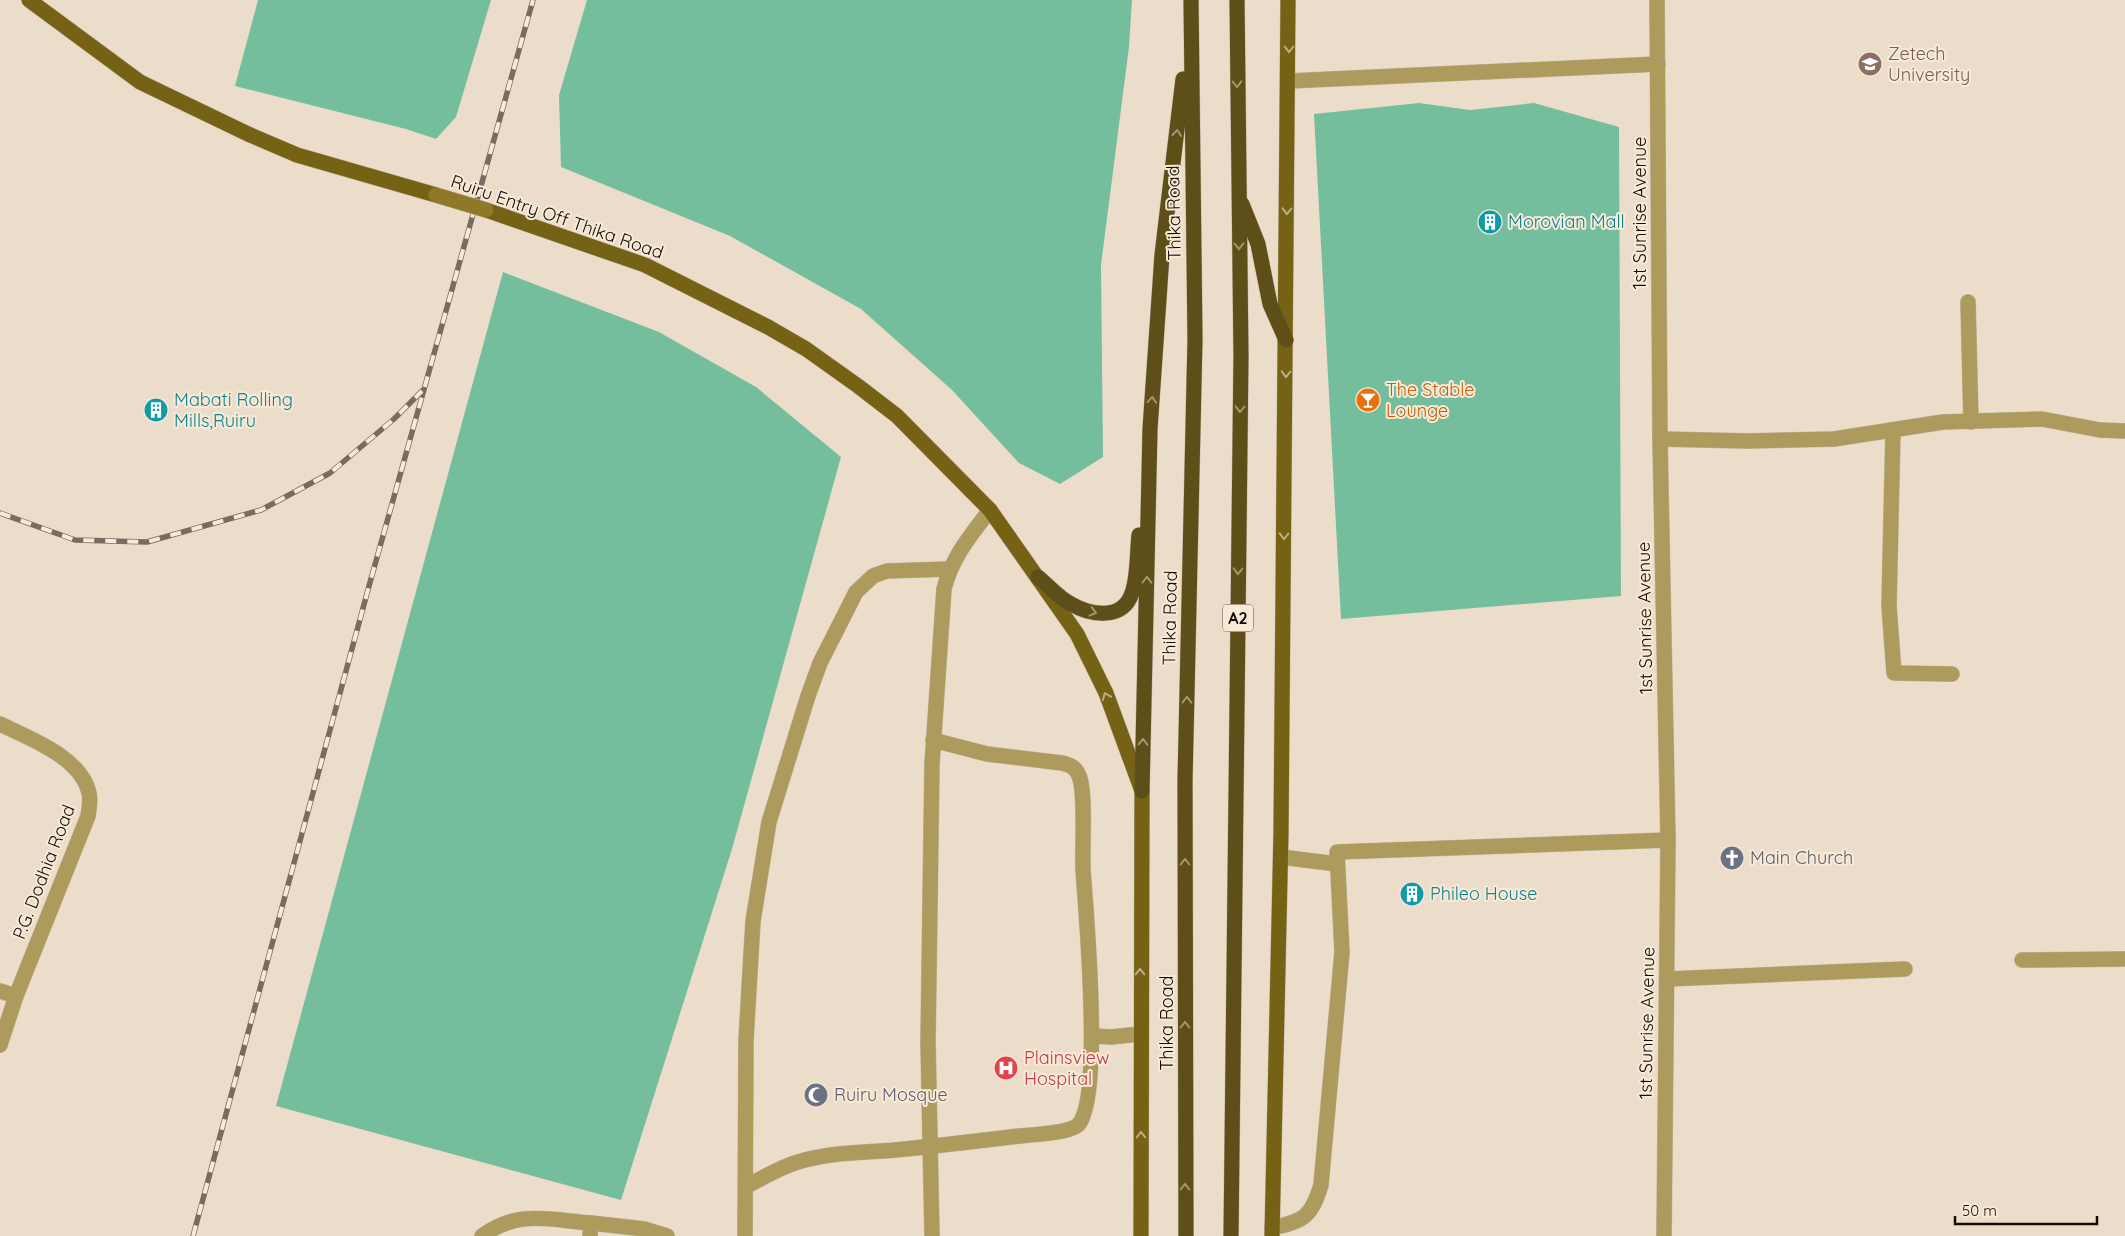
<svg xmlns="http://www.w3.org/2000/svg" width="2125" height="1236" font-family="Quicksand,sans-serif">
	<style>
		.green { fill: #74be9e }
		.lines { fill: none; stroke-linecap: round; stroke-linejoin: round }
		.street-casing { stroke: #c5b7a8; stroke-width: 16 }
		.primary-casing { stroke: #c5b7a8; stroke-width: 16 }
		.highway-casing { stroke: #c5b7a8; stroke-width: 16 }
		.street { stroke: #ad9b5d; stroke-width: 15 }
		.primary { stroke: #766214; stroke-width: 15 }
		.highway { stroke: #5e4f18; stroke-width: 15 }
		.rail-casing { stroke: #766d61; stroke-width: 5.5 }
		.rail { stroke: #f9ead8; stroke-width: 4; stroke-dasharray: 11; stroke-linecap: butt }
		.secondary-bridge-casing { stroke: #c5b7a8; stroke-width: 16; stroke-linecap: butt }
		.secondary-bridge { stroke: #8f7929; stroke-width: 15 }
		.oneway { stroke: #bead80 }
		.oneway2 { stroke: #a4956e }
		.labels { text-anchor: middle; stroke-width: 4; stroke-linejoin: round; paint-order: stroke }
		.shield { fill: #f9ead8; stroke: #574f45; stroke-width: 1 }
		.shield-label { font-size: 16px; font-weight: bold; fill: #110c06 }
		.education-label { font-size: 18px; fill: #785e54; stroke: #f9ead8; text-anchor: start }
		.street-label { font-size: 18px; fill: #110c06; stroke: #f9ead8 }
		.culture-label { font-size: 18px; fill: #0d838f; stroke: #f9ead8; text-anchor: start }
		.food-label { font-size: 18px; fill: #c56008; stroke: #f9ead8; text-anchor: start }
		.worship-label { font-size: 18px; fill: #5b616d; stroke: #f9ead8; text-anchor: start }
		.health-label { font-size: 18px; fill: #be3a42; stroke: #f9ead8; text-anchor: start }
	</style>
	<rect width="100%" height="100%" fill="#ecddcb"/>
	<g class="green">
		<path d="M258,0H491L456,117L436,139L406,129L235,86Z"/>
		<path d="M587,0H1132L1129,47L1101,265L1103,457L1060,484L1019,463L952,390L861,309L730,236L561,167L559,95Z"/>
		<path d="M1419,103L1470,110L1534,103L1619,127L1621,596L1341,619L1314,114Z"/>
		<path d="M503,272L659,332L756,387L841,457L732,849L621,1200L276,1106Z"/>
	</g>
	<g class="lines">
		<defs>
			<g id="street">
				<path d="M1657,0L1660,439L1668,840L1664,1236"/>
				<path d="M1289,81L1658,64"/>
				<path d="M1968,302L1971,422"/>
				<path d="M1893,430L1889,606L1894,673L1952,674"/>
				<path d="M1660,439L1748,441L1834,439L1943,422L2042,419L2100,430L2125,431"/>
				<path d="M0,724C30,739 81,757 89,793C91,800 89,809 88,816L16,996L0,1045"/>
				<path d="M1281,857L1337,864"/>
				<path d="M2022,960L2125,959"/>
				<path d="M1667,979L1905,969"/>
				<path d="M0,991L16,996"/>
				<path d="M1093,1036L1111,1037L1140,1034"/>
				<path d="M747,1186C763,1178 780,1167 798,1162C829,1152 863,1153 895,1150C937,1146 978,1141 1019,1136C1032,1135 1069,1133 1078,1125C1103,1098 1086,912 1083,870C1082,849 1086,791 1079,776C1076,767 1070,765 1062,763L987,754L933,740"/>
				<path d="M591,1223L644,1229L667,1236"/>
				<path d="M1272,1228C1303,1221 1311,1218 1321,1185L1342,952L1337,852L1668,840"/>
				<path d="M482,1236C519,1209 549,1220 591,1223L590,1236"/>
				<path d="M745,1236L746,1040L753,921L769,822L808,696L820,663L856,592L873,576L887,571L949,569"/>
				<path d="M932,1236L928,1042L932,764L944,589C952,557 970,536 990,510"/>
			</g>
			<g id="primary">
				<path d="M29,0L140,82L248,134L297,155L436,195"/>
				<path d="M486,210L645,265L768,327L806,349L858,386L897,416L990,510L1077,634L1106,693L1142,791L1141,1236"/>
				<path d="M1272,1236L1281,832L1288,0"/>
			</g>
			<g id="highway">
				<path d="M1242,204L1258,244L1270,304L1286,340"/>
				<path d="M1038,577C1049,586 1059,598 1071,604C1092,616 1123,620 1132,593C1138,577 1137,552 1139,535"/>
				<path d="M1142,791L1150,429L1162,255L1183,79"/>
				<path d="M1186,1236L1185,781L1195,339L1191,0"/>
				<path d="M1231,1236L1241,356L1237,0"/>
			</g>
		</defs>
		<use href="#street" class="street-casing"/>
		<use href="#primary" class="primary-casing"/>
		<use href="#highway" class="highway-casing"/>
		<use href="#street" class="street"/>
		<use href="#primary" class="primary"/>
		<use href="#highway" class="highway"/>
		<defs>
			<g id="rail">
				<path d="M0,513L75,540L147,542L261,510L330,473L394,419L422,391"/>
				<path d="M193,1236L369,586L533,0"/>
			</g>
		</defs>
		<use href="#rail" class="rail-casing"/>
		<use href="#rail" class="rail"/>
		<defs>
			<path id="secondary-bridge" d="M436,195L486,210"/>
		</defs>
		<use href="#secondary-bridge" class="secondary-bridge-casing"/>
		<use href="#secondary-bridge" class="secondary-bridge"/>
	</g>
	<defs><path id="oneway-chevron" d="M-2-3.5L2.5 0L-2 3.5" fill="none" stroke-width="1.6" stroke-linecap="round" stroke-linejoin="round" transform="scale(1.25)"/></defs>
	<g class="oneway">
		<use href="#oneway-chevron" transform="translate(1289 49) rotate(90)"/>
		<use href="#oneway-chevron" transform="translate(1287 211) rotate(91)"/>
		<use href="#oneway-chevron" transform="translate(1286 374) rotate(91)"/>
		<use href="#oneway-chevron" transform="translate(1284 536) rotate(91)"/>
		<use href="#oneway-chevron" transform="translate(1106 696) rotate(-112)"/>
		<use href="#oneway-chevron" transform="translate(1140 972) rotate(-90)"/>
		<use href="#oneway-chevron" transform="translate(1141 1135) rotate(-90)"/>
	</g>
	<g class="oneway2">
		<use href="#oneway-chevron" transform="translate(1237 84) rotate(89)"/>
		<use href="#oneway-chevron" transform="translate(1177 133) rotate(-83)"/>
		<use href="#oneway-chevron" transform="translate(1239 246) rotate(89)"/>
		<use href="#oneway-chevron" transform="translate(1152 400) rotate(-86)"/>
		<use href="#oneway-chevron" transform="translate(1240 409) rotate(91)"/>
		<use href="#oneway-chevron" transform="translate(1238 571) rotate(91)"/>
		<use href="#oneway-chevron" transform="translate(1147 580) rotate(-89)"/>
		<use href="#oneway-chevron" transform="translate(1093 612) rotate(14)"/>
		<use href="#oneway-chevron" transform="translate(1187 700) rotate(-89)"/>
		<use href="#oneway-chevron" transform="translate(1143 742) rotate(-89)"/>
		<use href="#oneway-chevron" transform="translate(1185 862) rotate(-90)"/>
		<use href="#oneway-chevron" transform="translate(1185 1025) rotate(-90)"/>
		<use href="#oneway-chevron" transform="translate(1185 1187) rotate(-90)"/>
	</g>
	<defs>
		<symbol id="school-disc" viewBox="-11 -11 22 22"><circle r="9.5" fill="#8d6e63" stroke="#f9ead8"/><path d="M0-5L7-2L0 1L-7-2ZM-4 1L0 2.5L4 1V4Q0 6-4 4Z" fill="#fff"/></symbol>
		<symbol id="building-disc" viewBox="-11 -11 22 22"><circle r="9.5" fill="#0f9aa8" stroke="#f9ead8"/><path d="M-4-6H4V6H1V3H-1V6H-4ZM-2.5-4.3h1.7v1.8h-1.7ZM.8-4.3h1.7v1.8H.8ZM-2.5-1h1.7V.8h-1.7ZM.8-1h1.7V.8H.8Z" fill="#fff"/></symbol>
		<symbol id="bar-disc" viewBox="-11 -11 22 22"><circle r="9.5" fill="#e8710a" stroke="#f9ead8"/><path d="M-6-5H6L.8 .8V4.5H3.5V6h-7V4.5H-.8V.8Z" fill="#fff"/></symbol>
		<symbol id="church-disc" viewBox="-11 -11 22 22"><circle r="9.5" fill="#6b7280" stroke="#f9ead8"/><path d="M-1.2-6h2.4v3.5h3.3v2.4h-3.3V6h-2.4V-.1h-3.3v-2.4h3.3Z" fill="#fff"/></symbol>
		<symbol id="hospital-disc" viewBox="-11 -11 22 22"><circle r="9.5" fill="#e0444e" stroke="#f9ead8"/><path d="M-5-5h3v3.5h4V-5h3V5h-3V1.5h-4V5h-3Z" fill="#fff"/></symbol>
		<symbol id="mosque-disc" viewBox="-11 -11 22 22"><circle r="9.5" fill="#6b7280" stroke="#f9ead8"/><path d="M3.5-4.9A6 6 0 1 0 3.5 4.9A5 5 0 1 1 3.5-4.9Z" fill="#fff"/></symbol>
	</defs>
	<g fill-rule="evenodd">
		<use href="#school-disc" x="1856" y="50" width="28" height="28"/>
		<use href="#building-disc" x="1476" y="208" width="28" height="28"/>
		<use href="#bar-disc" x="1354" y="386" width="28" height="28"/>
		<use href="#building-disc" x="142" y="396" width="28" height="28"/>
		<use href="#church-disc" x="1718" y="844" width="28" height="28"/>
		<use href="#building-disc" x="1398" y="880" width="28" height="28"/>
		<use href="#hospital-disc" x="992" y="1054" width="28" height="28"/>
		<use href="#mosque-disc" x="802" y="1081" width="28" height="28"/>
	</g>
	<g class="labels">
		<rect class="shield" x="1223" y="604.5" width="30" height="27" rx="4"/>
		<g class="shield-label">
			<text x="1238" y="624">A2</text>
		</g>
		<g class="education-label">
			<text x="1888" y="60">Zetech<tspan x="1888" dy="21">University</tspan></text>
		</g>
		<g class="street-label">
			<text transform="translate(1174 213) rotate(-91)" y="6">Thika Road</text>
			<text transform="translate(1640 213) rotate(-90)" y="6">1st Sunrise Avenue</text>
			<text transform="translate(557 217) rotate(19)" y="6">Ruiru Entry Off Thika Road</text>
			<text transform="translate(1170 618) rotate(-89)" y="6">Thika Road</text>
			<text transform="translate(1645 618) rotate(-91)" y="6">1st Sunrise Avenue</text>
			<text transform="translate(44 872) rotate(-69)" y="6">P.G. Dodhia Road</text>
			<text transform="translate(1167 1023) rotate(-90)" y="6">Thika Road</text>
			<text transform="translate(1647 1023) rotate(-89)" y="6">1st Sunrise Avenue</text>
		</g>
		<g class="culture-label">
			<text x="1508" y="228">Morovian Mall</text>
			<text x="174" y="406">Mabati Rolling<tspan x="174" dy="21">Mills,Ruiru</tspan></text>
			<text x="1430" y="900">Phileo House</text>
		</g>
		<g class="food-label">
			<text x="1386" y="396">The Stable<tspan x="1386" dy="21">Lounge</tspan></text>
		</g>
		<g class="worship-label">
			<text x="1750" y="864">Main Church</text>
			<text x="834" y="1101">Ruiru Mosque</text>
		</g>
		<g class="health-label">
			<text x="1024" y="1064">Plainsview<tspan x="1024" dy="21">Hospital</tspan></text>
		</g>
	</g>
	<path d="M1955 1216v8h142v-8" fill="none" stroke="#110c06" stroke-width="2.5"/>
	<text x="1962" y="1216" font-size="15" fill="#110c06" stroke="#f9ead8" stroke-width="4" paint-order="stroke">50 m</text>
</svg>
